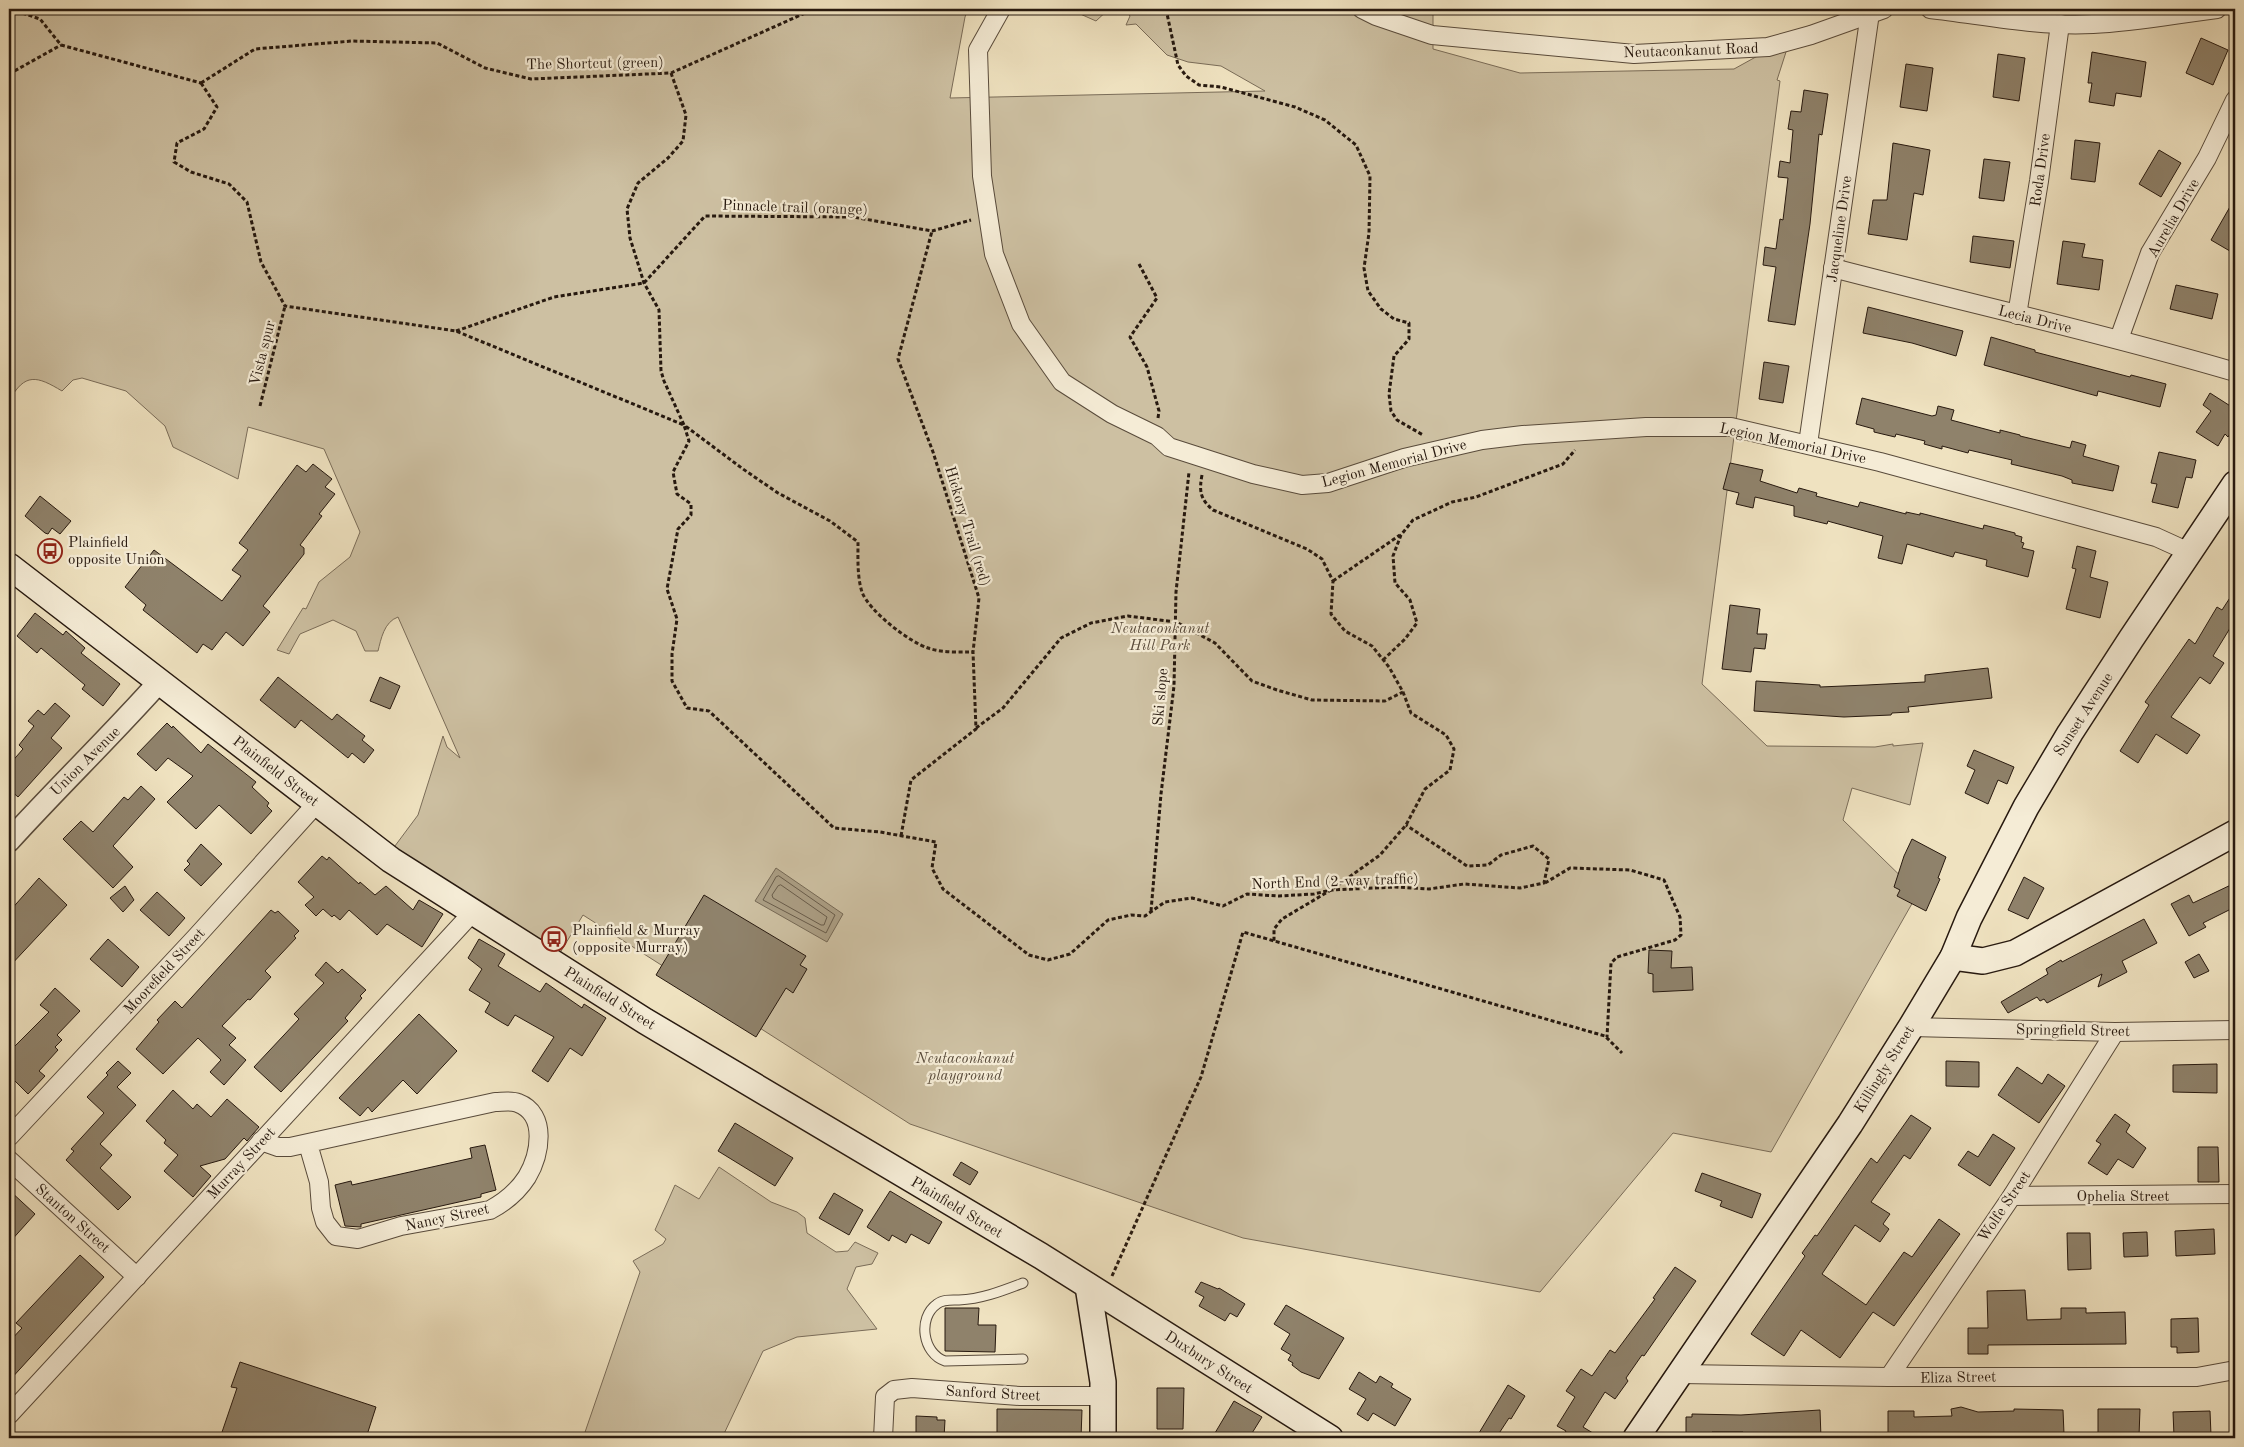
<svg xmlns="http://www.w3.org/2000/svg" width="2244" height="1447" font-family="'Old Standard TT',serif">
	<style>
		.green { fill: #cdc0a2; stroke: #7a6c58 }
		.water { fill: #ab9e84; stroke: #766955 }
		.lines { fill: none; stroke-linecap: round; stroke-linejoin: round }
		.shore { stroke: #695c4a; stroke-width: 1 }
		.building { fill: #8f826b; stroke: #27190f }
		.service-casing { stroke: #594b3b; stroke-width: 11 }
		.minor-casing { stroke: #594b3b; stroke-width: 20 }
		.tertiary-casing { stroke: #594b3b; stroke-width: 24 }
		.secondary-casing { stroke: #27190f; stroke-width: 28 }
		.path { stroke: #27190f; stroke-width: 3; stroke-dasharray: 4 2.5; stroke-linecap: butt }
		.service { stroke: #f5ecd6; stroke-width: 9 }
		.minor { stroke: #f5ecd6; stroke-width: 18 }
		.tertiary { stroke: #f5ecd6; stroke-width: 21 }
		.secondary { stroke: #f5ecd6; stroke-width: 25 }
		.labels { text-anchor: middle; stroke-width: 4.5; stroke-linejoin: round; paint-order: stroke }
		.street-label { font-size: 15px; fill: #27190f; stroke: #f5ecd6 }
		.poi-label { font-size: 15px; fill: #27190f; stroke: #f5ecd6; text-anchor: start }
		.park-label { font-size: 15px; font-style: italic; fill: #594b3b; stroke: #f5ecd6 }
	</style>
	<rect width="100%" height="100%" fill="#efe2c0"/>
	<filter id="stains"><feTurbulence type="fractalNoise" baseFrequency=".004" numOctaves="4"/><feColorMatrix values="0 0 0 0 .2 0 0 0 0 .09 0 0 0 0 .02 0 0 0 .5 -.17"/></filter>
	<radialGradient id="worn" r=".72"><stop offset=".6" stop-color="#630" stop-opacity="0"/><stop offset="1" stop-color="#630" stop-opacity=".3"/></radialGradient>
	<g class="green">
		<path d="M9,9H968L965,17L950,98L1265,91L1221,66L1188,62L1167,55L1136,24L1126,25L1130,16L1125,9H1433V49L1520,73L1734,69L1772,48L1785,44L1786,52L1777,80L1780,81L1702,684L1767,746L1875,747L1893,744V746L1923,743L1910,805L1852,788L1843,820L1918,893L1771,1152L1673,1133L1540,1292L1243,1238L910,1124L583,915L555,961L389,854L418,815L443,736L447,747L460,758L398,617C384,622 381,639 378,651H365L356,631L333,620L300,634L289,654L277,650L303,608L306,609L319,582L350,557L360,532L324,449L248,427L238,479L173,447L165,426L126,391L82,378L73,380L62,391C37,376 25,372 9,401Z"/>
		<path d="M1069,9H1109L1096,21Z"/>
		<path d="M719,1167L771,1202L797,1212L805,1218L807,1233L836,1252L848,1251L855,1242L878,1253L872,1264L856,1267L847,1289L877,1329L797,1337L763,1351L722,1438H583L640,1272L633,1261L663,1244L666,1239L655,1230L675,1185L699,1199Z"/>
	</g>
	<path class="water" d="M776,868L843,914L827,942L755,901Z"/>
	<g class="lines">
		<g class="shore">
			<path d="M779,876L835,915L826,933L763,900L776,877Z"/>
			<path d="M781,885L827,917L824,925H821L773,898L772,895L778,886Z"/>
		</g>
	</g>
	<g class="building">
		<path d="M2201,38L2228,50L2213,85L2186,73Z"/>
		<path d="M2092,52L2146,62L2141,97L2116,93L2114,106L2089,102L2092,83H2088Z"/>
		<path d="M1998,54L2025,58L2019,101L1993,97Z"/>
		<path d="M1906,64L1933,68L1927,111L1900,107Z"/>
		<path d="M1804,90L1828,94L1822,135L1819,134L1810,224L1795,325L1768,321L1776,267L1763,265L1765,247L1776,249L1780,219L1783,220L1788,178L1778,177L1780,161L1790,163L1793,130L1788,129L1791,111L1801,112Z"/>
		<path d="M2075,140L2100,143L2095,182L2071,179Z"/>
		<path d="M1893,143L1930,150L1923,195L1914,193L1907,240L1868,234L1873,200H1887Z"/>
		<path d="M2159,150L2181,163L2161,197L2139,184Z"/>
		<path d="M1984,159L2010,162L2004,201L1979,198Z"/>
		<path d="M2235,198V254L2211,240Z"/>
		<path d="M1973,236L2014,241L2010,268L1970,262Z"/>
		<path d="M2063,241L2085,244L2082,257L2103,260L2099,290L2057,284Z"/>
		<path d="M2176,285L2218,294L2212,319L2170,309Z"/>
		<path d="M1868,307L1963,331L1956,356L1912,343L1863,333Z"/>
		<path d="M1991,337L2035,350V352L2130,377L2131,375L2166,384L2160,407L2098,391L2097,396L1984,365Z"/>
		<path d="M1764,362L1789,366L1783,403L1759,399Z"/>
		<path d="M2210,393L2235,409V426L2228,437L2225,434L2218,446L2196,432L2211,411L2203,405Z"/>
		<path d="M1862,398L1932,416L1936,415L1938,406L1954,410L1951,420L2000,433V430L2020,435V436L2070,448L2072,441L2086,445L2083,456L2119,466L2113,491L2072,483V480L2062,476L2011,464L2012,460L1969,450L1968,453L1942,446V449L1924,444L1925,441L1896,434L1895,437L1874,432V429L1856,424Z"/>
		<path d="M2159,452L2196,460L2192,478L2186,477L2178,508L2152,502L2157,484L2151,483Z"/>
		<path d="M1730,463L1763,470L1760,481L1797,493L1799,488L1817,493L1816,496L1858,507L1860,502L1906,514V512L1920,515V513L1983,529L1984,525L2015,533V535L2022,537L2021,542L2024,543L2022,548L2034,551L2028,577L1986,566L1987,560L1955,552L1953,557L1907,544L1902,564L1878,558L1883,536L1831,522L1828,521L1827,524L1794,516V506L1755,497L1753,508L1736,504L1739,493L1723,489Z"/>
		<path d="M313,464L332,479L325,487L335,494L319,514L322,516L300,545L304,548V554L263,606L270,612L243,646L226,632L212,650L203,644L197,653L143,610L146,605L125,587L154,550L222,601L241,576L232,570L248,550L239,543L297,465L306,472Z"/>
		<path d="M40,496L71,521L60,534L52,528L48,534L45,533L25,516Z"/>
		<path d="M2077,546L2096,551L2090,577L2108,582L2100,618L2066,609L2076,569L2072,568Z"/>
		<path d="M2235,590V620L2213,656L2224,663L2210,684L2200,677L2171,717L2200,735L2187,754L2156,734L2138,763L2120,751L2149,705L2145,702L2189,639L2195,644L2217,607L2222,610Z"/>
		<path d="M1730,605L1760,609L1757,634H1767L1765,649L1754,648L1751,672L1722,669Z"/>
		<path d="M35,613L63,635L66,631L85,648L81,653L120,684L103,706L82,689L85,685L41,648L37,653L17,636Z"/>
		<path d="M1988,668L1992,698L1908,707L1909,712L1892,713L1891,715L1844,717L1754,711L1756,681L1820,685V687L1867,685L1925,682V675Z"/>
		<path d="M278,677L332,720L337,714L365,736L362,740L374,750L364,763L352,753L348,758L301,720L295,728L260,700Z"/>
		<path d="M380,677L400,686L390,709L370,701Z"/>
		<path d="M55,703L70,716L51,738L62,748L18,797L9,789V765L23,749L19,745L34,726L28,721L38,710L44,715Z"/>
		<path d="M167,723L172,728L173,726L201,753L208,744L256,782L252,787L269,803L267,806L272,811L251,834L219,805L196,829L167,802L193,776L168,758L156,771L137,754Z"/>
		<path d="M1974,750L2014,767L2007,784L1998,780L1988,804L1965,793L1975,770L1967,766Z"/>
		<path d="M141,786L155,799L113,846L133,867L113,888L63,839L81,821L93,832L124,797L128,800Z"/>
		<path d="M1912,839L1946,857L1938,878L1940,879L1926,911L1897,896L1900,890L1894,887L1904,856Z"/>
		<path d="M201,844L222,864L201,886L184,870L190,864L187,861Z"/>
		<path d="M322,856L327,860L329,857L359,884L360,882L375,895L386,886L413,910L419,900L443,914L422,947L387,924L377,935L349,910L340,920L334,915L332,917L323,909L316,916L305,905L314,897L298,882Z"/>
		<path d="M2024,877L2044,888L2028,919L2008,910Z"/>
		<path d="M39,878L67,905L9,967V912Z"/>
		<path d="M2235,883V907L2203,923L2206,927L2189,936L2171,904L2189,895L2193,903Z"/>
		<path d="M125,886L134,900L123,912L110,898Z"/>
		<path d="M157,892L185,918L169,936L140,910Z"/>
		<path d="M704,895L806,956L800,965L807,969L793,993L786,988L756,1037L656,975Z"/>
		<path d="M271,910L275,913L278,911L299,931L294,936L296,938L265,971L271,977L250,1000L248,999L222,1026L236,1038L229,1045L246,1060L224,1085L210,1072L221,1060L198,1038L163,1074L136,1049L159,1022L157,1020L175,1001L182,1008Z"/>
		<path d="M2144,919L2157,943L2122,961L2127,972L2098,987L2102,974L2047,1003L2044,999L2040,1001L2037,997L2008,1013L2001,1002L2048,974L2046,969L2061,960L2062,962Z"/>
		<path d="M108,939L139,967L122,987L90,959Z"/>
		<path d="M479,939L505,954L498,966L540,992L546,983L582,1008L584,1004L606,1018L582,1056L570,1048L548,1082L532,1071L554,1037L515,1015L508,1026L501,1022L485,1012L490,1003L469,990L482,969L468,958Z"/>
		<path d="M1649,950L1672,951L1671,968L1692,967L1693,990L1653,992V974L1648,973Z"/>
		<path d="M2199,954L2209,971L2194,978L2185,962Z"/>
		<path d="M326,962L338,973L342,969L366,990L360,996L362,998L345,1018L348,1021L281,1092L254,1067L299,1019L294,1014L324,983L315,975Z"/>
		<path d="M55,988L80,1011L57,1035L62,1040L55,1047L58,1050L39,1071L45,1076L28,1094L9,1075V1052L49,1012L40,1005Z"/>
		<path d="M419,1014L457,1051L417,1094L403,1080L372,1112L368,1107L360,1116L339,1098Z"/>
		<path d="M118,1061L131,1073L117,1087L136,1105L100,1144L112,1155L100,1168L131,1197L118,1210L66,1160L74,1151L71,1149L104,1113L87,1097L108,1075L106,1073Z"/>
		<path d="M1946,1061L1979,1062V1087L1946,1086Z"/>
		<path d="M2217,1064V1093L2173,1092V1065Z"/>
		<path d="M2017,1067L2042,1084L2048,1074L2065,1086L2039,1123L1998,1095Z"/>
		<path d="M173,1090L193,1109L197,1104L211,1117L227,1099L259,1127L247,1141L244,1138L225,1159L200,1166L211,1176L193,1197L164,1171L178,1155L164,1143L166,1140L146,1121Z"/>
		<path d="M2115,1114L2130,1125L2126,1132L2146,1148L2133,1168L2118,1159L2107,1175L2088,1163L2101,1144L2096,1141Z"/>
		<path d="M1911,1115L1931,1128L1910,1159L1904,1155L1871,1202L1890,1214L1883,1224L1889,1229L1880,1242L1855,1225L1822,1274L1866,1305L1904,1252L1912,1257L1939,1219L1960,1234L1894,1326L1873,1312L1840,1358L1801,1330L1784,1356L1751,1334L1805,1256L1802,1253L1815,1235L1817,1236L1871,1158L1877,1163Z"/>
		<path d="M735,1123L793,1158L775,1186L718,1151Z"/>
		<path d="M1993,1134L2015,1148L1990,1186L1958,1165L1968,1151L1978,1157Z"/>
		<path d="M485,1145L496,1190L481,1194V1197L361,1224V1227L345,1226L335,1185L351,1181L352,1185L472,1158L470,1148Z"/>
		<path d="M2198,1147H2218L2219,1182H2198Z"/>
		<path d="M961,1162L978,1172L970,1185L953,1175Z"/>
		<path d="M1702,1173L1761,1194L1752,1218L1720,1206L1722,1201L1695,1191Z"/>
		<path d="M9,1190L35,1214L9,1243Z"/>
		<path d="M890,1191L942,1222L929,1244L911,1234L906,1243L892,1235L889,1241L867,1227Z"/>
		<path d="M834,1193L863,1210L849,1235L819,1218Z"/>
		<path d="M2214,1229L2215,1254L2176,1256L2175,1231Z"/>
		<path d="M2147,1232L2148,1256L2124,1257L2123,1233Z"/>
		<path d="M2067,1233H2090L2091,1269L2068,1270Z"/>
		<path d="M80,1255L104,1277L9,1381V1342L22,1328L16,1323Z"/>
		<path d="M1675,1267L1696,1281L1644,1356L1642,1355L1626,1378L1628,1381L1615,1399L1605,1392L1583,1427L1601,1438H1562L1566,1431L1557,1426L1575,1397L1566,1391L1581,1369L1592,1376L1610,1350L1615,1353L1655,1299L1653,1298Z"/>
		<path d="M1201,1282L1218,1289L1219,1288L1245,1304L1237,1317L1230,1313L1225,1321L1199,1306L1204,1297L1195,1292Z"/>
		<path d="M2025,1290L2027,1320L2061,1319V1308H2086V1313L2125,1312L2126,1344L1988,1345V1354H1968V1328H1988L1987,1291Z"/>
		<path d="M1286,1305L1344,1338L1319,1379L1301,1372L1292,1365L1293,1363L1288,1360L1291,1355L1281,1349L1290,1334L1274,1324Z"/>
		<path d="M945,1308H979L978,1325H996L995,1352L945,1351Z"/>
		<path d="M2198,1318L2199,1352L2177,1353V1347H2171V1319Z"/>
		<path d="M240,1362L376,1407L366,1438H220L237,1388L231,1387Z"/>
		<path d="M1359,1372L1376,1383L1380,1376L1393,1384L1391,1387L1411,1399L1395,1426L1373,1413L1368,1421L1357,1414L1366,1399L1349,1389Z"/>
		<path d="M1508,1385L1525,1396L1511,1419L1509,1418L1496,1438H1476Z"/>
		<path d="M1157,1388H1184L1183,1429H1157Z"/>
		<path d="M1234,1401L1262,1417L1249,1438H1212Z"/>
		<path d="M1961,1407L1978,1412L2014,1411V1409L2063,1410L2064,1434H1989V1436L1957,1437L1952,1435H1933L1932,1433H1888V1411H1914V1417L1952,1416L1951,1409Z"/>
		<path d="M997,1409L1082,1410L1081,1438H997Z"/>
		<path d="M2098,1409H2140L2139,1436H2098Z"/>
		<path d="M1820,1410L1821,1438H1743V1432H1712V1438H1686V1417H1692V1414L1741,1415Z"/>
		<path d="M2210,1411L2211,1435L2174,1436L2173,1412Z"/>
		<path d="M916,1416L937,1417V1420H945L944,1438H916Z"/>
	</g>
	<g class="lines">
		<defs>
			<path id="service" d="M1023,1283C1002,1291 982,1299 959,1300C952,1300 943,1299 937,1304C917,1318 923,1354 945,1361L1023,1359"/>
			<g id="minor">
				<path d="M1001,9L978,50L982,176L994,254L1021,324L1062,382L1112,414L1157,436L1169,447L1253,474L1302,485L1328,483L1404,458L1482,440L1523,435L1646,427H1731L1880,462L2156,537L2189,552"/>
				<path d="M1362,9L1376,16L1432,35L1634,54L1768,47L1811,35L1884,9"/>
				<path d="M1930,9C1983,15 2038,27 2093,24C2135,22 2176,14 2217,9"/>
				<path d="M1833,268C1967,303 2103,333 2235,372"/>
				<path d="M2017,315L2039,181L2060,24"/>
				<path d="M2119,339L2150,253L2207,158L2235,100"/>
				<path d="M1808,444L1870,13"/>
				<path d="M1911,1027L2115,1032L2235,1030"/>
				<path d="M9,1137L196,937L317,803"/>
				<path d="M261,1141L278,1147H290L495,1102C502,1102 511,1100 518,1103C548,1114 540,1155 527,1177C518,1191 505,1202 490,1210L401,1226L358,1239L336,1236L325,1222L321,1208L319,1182L308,1144"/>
				<path d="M9,1160L137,1277"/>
				<path d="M2012,1196L2235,1194"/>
				<path d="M1680,1374L1889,1377H2197L2235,1370"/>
				<path d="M1889,1377L2012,1196L2115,1032"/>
				<path d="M9,1415L473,912"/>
				<path d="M883,1438L885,1397L894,1390L912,1388L1020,1396H1104"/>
			</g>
			<path id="tertiary" d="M9,841C58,787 111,736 160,681"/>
			<g id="secondary">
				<path d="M9,566L391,860L645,1021L1041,1256L1330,1438"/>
				<path d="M1953,957L1983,961L2015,953L2235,833"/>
				<path d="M1088,1286L1103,1382V1438"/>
				<path d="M1636,1438L1850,1124L1911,1027L1953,957L1969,918L2026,807L2070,733L2131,639L2235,484"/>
			</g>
		</defs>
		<use href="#service" class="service-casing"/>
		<use href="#minor" class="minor-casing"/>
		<use href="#tertiary" class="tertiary-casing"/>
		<use href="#secondary" class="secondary-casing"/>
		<g class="path">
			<path d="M10,9L40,19L61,45L201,83"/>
			<path d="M1166,9L1178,65L1186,76L1199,85L1221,87L1295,107L1325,120L1356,145L1370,176L1369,233L1364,268L1368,291L1381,309L1394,319L1409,323V339L1394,356L1389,394L1391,411L1397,420L1423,435"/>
			<path d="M671,73L686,115L683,141L668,158L638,183L627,209L630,238L644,283L659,310L661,371L664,381L684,425L743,469L778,493L830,521L858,542C858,558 857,576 862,592C869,611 909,642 928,648C942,653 959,652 973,652"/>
			<path d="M9,74L61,45"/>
			<path d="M201,83L217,107L204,129L177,143L174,162L191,172L229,184L247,202L261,262L285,306L456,331L684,425L689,441L673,472L677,494L691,504V515L678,529L667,589L677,619L672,654V681L687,708L709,711L834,828L880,832L936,842L932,868L943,889L1029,955L1048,960L1070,954L1108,920L1131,915L1145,916L1165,902L1192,898L1223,906L1247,894L1279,896L1314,894L1331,890L1395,887L1429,889L1464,884L1520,888L1544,883L1549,859L1533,846L1501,855L1488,865L1467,866L1406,825"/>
			<path d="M201,83L255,49L352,41L437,43L485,68L531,79L671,73L814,9"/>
			<path d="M1139,264L1157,298L1130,337L1147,367L1159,411L1158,418"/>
			<path d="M456,331L554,297L644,283L705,216L853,217L932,231L971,220"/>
			<path d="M260,406L285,306"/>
			<path d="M1202,475C1199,491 1200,499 1213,510L1307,549L1322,559L1333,581L1331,614L1345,631L1372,646L1389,667L1403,692L1411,713L1446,735L1454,749L1450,770L1425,789L1406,825L1380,855L1331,890L1282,919L1274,929V941"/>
			<path d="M1333,581L1400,535"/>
			<path d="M1383,660L1405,639L1417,623L1410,600L1395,583L1393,556L1401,535L1413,520L1452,502L1476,497L1563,464L1575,450"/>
			<path d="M976,728L1003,708L1061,638L1091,623L1128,616L1176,622L1215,643L1252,681L1277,690L1312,700L1385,701L1403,692"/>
			<path d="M901,836L911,780L976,729L973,652L979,598L933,452L898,359L932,231"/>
			<path d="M1545,883L1570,868L1630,870L1664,880L1680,917L1681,935L1675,940L1617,957L1611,963L1607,1037"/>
			<path d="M1151,911L1161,794L1174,686L1176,592L1189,472"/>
			<path d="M1112,1276L1201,1077L1243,932L1605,1036L1622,1053"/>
		</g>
		<use href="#service" class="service"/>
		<use href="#minor" class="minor"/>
		<use href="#tertiary" class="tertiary"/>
		<use href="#secondary" class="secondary"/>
	</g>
	<defs>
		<symbol id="bus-ring" viewBox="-11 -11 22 22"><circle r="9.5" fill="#f5ecd6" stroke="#8f2418" stroke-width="1.5"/><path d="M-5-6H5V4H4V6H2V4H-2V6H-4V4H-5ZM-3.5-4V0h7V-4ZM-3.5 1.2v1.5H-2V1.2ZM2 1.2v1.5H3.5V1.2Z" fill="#8f2418"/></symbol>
	</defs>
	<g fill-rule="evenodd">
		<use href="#bus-ring" x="36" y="537" width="28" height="28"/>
		<use href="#bus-ring" x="540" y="925" width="28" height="28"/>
	</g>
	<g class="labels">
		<g class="street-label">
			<text transform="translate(1691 50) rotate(-2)" y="5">Neutaconkanut Road</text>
			<text transform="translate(595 63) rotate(-1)" y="5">The Shortcut (green)</text>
			<text transform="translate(2040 170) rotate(-82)" y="5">Roda Drive</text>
			<text transform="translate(795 207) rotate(2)" y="5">Pinnacle trail (orange)</text>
			<text transform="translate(2173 218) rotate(-60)" y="5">Aurelia Drive</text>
			<text transform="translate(1839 229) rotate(-82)" y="5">Jacqueline Drive</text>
			<text transform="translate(2035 319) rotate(14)" y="5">Lecia Drive</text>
			<text transform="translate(262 353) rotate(-76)" y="5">Vista spur</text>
			<text transform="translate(1793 443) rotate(12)" y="5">Legion Memorial Drive</text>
			<text transform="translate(1394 463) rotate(-15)" y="5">Legion Memorial Drive</text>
			<text transform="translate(968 526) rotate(73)" y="5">Hickory Trail (red)</text>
			<text transform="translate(1160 697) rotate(-85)" y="5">Ski slope</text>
			<text transform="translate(2083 714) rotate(-57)" y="5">Sunset Avenue</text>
			<text transform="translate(85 761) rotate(-45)" y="5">Union Avenue</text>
			<text transform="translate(276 771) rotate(38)" y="5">Plainfield Street</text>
			<text transform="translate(1335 881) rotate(-2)" y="5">North End (2-way traffic)</text>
			<text transform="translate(164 971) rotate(-47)" y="5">Moorefield Street</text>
			<text transform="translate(610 998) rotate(32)" y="5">Plainfield Street</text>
			<text transform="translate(2073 1030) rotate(1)" y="5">Springfield Street</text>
			<text transform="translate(1884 1069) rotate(-58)" y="5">Killingly Street</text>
			<text transform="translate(241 1163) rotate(-47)" y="5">Murray Street</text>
			<text x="2123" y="1201">Ophelia Street</text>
			<text transform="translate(2004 1206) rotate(-56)" y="5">Wolfe Street</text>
			<text transform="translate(957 1207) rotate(31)" y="5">Plainfield Street</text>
			<text transform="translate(447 1217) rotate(-12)" y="5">Nancy Street</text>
			<text transform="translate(73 1218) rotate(42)" y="5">Stanton Street</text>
			<text transform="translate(1209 1362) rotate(33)" y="5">Duxbury Street</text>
			<text transform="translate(1958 1377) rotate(-1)" y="5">Eliza Street</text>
			<text transform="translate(993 1393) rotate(3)" y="5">Sanford Street</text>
		</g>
		<g class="poi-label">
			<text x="68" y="547">Plainfield<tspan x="68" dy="17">opposite Union</tspan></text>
			<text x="572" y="935">Plainfield &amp; Murray<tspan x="572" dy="17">(opposite Murray)</tspan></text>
		</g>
		<g class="park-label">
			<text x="1160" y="633">Neutaconkanut<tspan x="1160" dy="17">Hill Park</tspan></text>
			<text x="965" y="1063">Neutaconkanut<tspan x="965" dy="17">playground</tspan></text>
		</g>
	</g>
	<rect width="2244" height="1447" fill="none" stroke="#efe2c0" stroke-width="30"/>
	<rect x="10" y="10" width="2224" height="1427" fill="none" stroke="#27190f" stroke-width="2.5"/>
	<rect x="15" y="15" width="2214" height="1417" fill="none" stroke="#27190f"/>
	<rect width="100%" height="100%" filter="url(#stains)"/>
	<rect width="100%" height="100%" fill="url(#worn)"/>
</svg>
